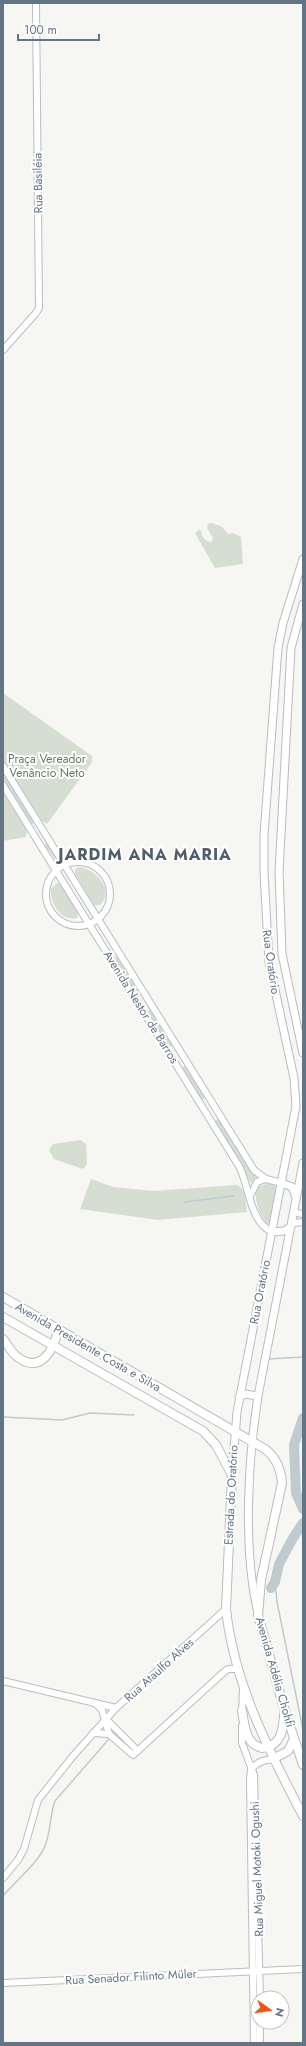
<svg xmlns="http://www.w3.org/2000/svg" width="306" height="2046" font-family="Jost,sans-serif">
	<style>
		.green { fill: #d6ded2 }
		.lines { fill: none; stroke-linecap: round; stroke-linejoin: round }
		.stream { stroke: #c0cbd0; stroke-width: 1.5 }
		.river { stroke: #c0cbd0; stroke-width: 10 }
		.secondary-casing { stroke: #b9bec3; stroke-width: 8 }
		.primary-casing { stroke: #b8bcc0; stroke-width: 9 }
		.highway-casing { stroke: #b9bcbf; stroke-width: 10 }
		.secondary { stroke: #fff; stroke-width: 6 }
		.primary { stroke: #fff; stroke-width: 7 }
		.highway { stroke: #fff; stroke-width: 8 }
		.labels { text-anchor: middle; stroke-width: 4; stroke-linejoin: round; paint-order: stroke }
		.street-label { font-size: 12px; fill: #627486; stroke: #fff }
		.park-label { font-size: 12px; fill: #657c61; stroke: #fff }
		.district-label { font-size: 16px; font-weight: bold; letter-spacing: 1px; fill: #505d6a; stroke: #fff }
	</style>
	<rect width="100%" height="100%" fill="#f6f6f2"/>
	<g class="green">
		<path d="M211,523L221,526L228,534L233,533L241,537L243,564L215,568L195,533L200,529C203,536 203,541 211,542L213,538L207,528L208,524Z"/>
		<path d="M3,693L92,756V762L47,824L42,821L3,760Z"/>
		<path d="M3,772L34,822L33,824H31L3,779Z"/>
		<path d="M3,792L27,831L26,837L3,841Z"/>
		<path d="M46,843L48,844L56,856L55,859L45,846Z"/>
		<path d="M78,867C94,868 116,889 100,905H94L75,874V870Z"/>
		<path d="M57,883L61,884L78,912L77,918C61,922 50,903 51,889Z"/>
		<path d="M118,956L139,988L138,991H134L114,958Z"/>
		<path d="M149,1010H152L173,1044L172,1047L168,1046L148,1013Z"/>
		<path d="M186,1065L205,1095L204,1099H201L183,1069V1067Z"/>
		<path d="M217,1119H220L256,1176L253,1183L250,1182L242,1166L215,1122Z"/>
		<path d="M80,1140L86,1144L87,1164L83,1169L54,1159L49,1150L53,1144Z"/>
		<path d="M91,1179L113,1187L153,1191L237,1185C247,1190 245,1202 247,1212L158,1220L80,1209Z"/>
		<path d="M270,1183L274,1185L277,1190L270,1224H268C259,1216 253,1198 257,1187Z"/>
	</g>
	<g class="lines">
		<g class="stream">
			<path d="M184,1202L234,1196"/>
			<path d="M268,1359L303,1357"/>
			<path d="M3,1417L62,1420L90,1413L134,1415"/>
			<path d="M275,1582L277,1602L303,1730"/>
			<path d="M3,1896C15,1881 41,1861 46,1843C51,1829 50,1814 55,1801L108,1740"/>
		</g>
		<g class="river">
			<path d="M303,1418L294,1445L296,1493L303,1509"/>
			<path d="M271,1588L275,1582L279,1564L293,1538L303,1523"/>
		</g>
		<defs>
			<g id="secondary">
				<path d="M3,350L36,313L39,308L36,3"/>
				<path d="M3,766L254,1170L266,1179L282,1183"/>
				<path d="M3,785L240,1168C249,1187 250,1222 272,1232"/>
				<circle cx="78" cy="894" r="32"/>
				<path d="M250,1196L257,1182L266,1179"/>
				<path d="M293,1212L303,1214"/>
				<path d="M291,1225L294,1223L303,1222"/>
				<path d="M3,1681L116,1708"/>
				<path d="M95,1703L102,1710L109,1734L133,1755L224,1672L228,1669H239"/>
				<path d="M242,1715L243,1688"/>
				<path d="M106,1719L138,1751"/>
				<path d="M242,1726V1743L254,1775L260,1998"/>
				<path d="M93,1733L109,1734"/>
				<path d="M3,1878L18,1860L24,1849L38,1800L73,1756L116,1708L226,1609"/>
				<path d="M3,1983L303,1969"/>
				<path d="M260,2022V2043"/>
				<path d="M254,2043L250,1780L251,1769C258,1762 263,1760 273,1759"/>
			</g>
			<g id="primary">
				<path d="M303,604L291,648L279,872L282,954L303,1053"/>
				<path d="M282,1183L292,1187L296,1197"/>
				<path d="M272,1232L284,1231L291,1227"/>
				<path d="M239,1397L245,1394L258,1396"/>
				<path d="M232,1475L237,1412L296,1106L294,1078L269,962L264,873V835L278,648L283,623L303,559"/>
				<path d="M257,1609C243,1545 248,1461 258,1396L303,1163"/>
			</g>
			<g id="highway">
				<path d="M3,1297L265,1449C277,1458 281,1470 282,1483L261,1580L258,1615L283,1705L303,1765"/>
				<path d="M3,1317L203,1431L216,1445L232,1475L226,1609C234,1684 269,1751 303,1816"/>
				<path d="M3,1339C8,1345 12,1354 19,1358C42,1374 54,1348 58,1330"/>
				<path d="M242,1711C245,1726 245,1744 262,1748C281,1746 283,1731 284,1715"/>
				<path d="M273,1759L288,1751L294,1739"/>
			</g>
		</defs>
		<use href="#secondary" class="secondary-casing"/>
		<use href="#primary" class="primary-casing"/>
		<use href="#highway" class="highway-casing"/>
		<use href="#secondary" class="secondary"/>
		<use href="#primary" class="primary"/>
		<use href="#highway" class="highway"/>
	</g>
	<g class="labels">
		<g class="street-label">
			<text transform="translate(38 183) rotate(-91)" y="4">Rua Basiléia</text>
			<text transform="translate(271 962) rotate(82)" y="4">Rua Oratório</text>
			<text transform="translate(141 1007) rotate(58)" y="4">Avenida Nestor de Barros</text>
			<text transform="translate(260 1292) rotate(-79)" y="4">Rua Oratório</text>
			<text transform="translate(88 1347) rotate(30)" y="4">Avenida Presidente Costa e Silva</text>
			<text transform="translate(231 1495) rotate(-87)" y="4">Estrada do Oratório</text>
			<text transform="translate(159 1670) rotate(-42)" y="4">Rua Ataulfo Alves</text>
			<text transform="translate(275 1672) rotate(74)" y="4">Avenida Adélia Chohfi</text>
			<text transform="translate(257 1869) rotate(-92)" y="4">Rua Miguel Motoki Ogushi</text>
			<text transform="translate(131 1977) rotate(-3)" y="4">Rua Senador Filinto Müler</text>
		</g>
		<g class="park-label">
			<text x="47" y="763">Praça Vereador<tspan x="47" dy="14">Venâncio Neto</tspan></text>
		</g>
		<g class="district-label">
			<text x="145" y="860">JARDIM ANA MARIA</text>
		</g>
	</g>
	<rect width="306" height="2046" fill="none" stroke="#627486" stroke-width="8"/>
	<g transform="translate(270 2010) rotate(104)"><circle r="19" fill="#ffffff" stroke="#c0c7cf"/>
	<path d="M0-3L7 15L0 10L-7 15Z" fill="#f55413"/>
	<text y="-6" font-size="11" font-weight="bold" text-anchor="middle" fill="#627486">N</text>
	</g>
	<path d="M18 34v6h81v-6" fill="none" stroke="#627486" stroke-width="2"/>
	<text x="24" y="34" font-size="12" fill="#627486" stroke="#ffffff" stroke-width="3" paint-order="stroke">100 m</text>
</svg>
